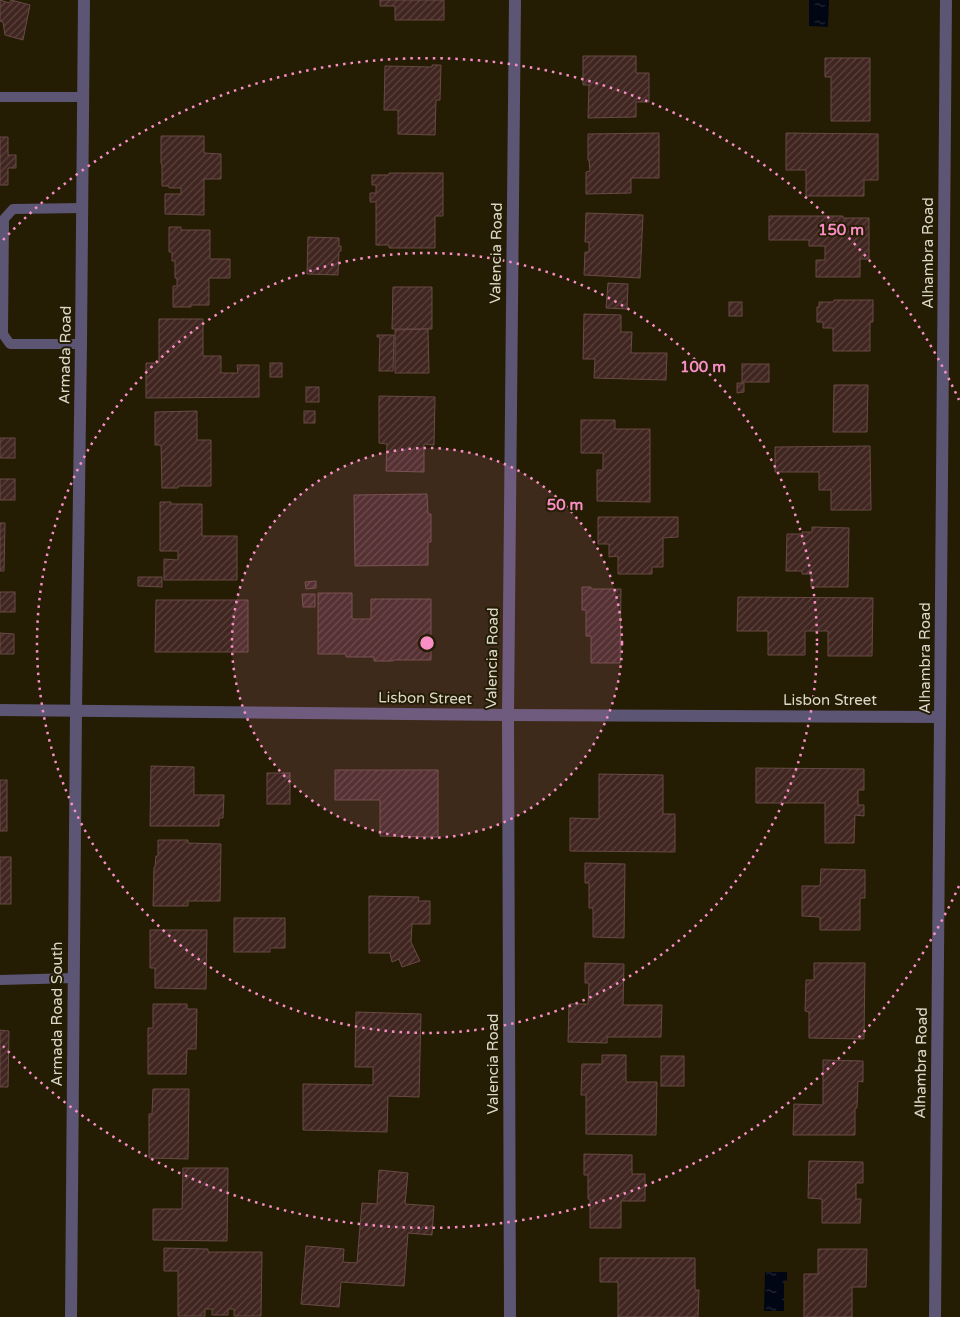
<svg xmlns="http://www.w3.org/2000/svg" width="960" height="1317" font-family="'Varela Round',sans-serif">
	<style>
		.water { fill: url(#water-ripples) }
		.building { fill: url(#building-hatch); stroke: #684a45 }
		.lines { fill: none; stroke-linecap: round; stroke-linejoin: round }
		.lane { stroke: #5c5573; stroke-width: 10 }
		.street { stroke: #5c5573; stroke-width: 12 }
		.ring { fill: none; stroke: #fa8fc8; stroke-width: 2.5; stroke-dasharray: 2.5 5 }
		.labels { text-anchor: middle; stroke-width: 4; stroke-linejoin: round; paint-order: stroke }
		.street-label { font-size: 15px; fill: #ddd9ca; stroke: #241d03 }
		.centre { fill: #fa8fc8; stroke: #241d03; stroke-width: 2.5 }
		.ring-label { font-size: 15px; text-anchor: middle; font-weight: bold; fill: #fa8fc8; stroke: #241d03; stroke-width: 4; stroke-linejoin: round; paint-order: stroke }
	</style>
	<defs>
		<pattern id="water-ripples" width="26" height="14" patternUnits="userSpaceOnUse" patternTransform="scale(1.25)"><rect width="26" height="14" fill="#000613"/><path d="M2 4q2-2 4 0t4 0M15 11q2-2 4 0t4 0" fill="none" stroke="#252a34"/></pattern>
		<pattern id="building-hatch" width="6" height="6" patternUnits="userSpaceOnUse" patternTransform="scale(1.25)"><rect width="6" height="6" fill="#402520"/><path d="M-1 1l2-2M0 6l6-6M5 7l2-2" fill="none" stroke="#5b443f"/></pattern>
	</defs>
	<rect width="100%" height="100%" fill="#241d03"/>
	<g class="water">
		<path d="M809,0H829L828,27L809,26Z"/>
		<path d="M765,1272H787V1281H784V1311H764Z"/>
	</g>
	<g class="building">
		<path d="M0,0L9,3L11,0L30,5L23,40L5,35L3,22L0,21Z"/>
		<path d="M380,0H444V20H395V6H380Z"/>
		<path d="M583,56H636V73H649V102H636V117L588,118L589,85H583Z"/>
		<path d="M825,58H870V121H831V77H825Z"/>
		<path d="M432,65H441L440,100H436L435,135L398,134V110H384L385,66L432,67Z"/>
		<path d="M659,133V178H631V193L586,194V172L590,171L589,160H588V134Z"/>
		<path d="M786,133L878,134V180H864V196H806V170H786Z"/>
		<path d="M161,136H204V153L221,154V179H204V215L165,214V194H181V188H169V186H162V164H161Z"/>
		<path d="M0,137H8V155H16V168H8V185H0Z"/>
		<path d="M389,173H443V216H435V248H389V245H376V202H370V193H376V185H372V175H389Z"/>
		<path d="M586,213L643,215L640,278L584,275L585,252H589V242H585Z"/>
		<path d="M769,216H843V218H869V259H860V277H816V260H825V246H809V240H769Z"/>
		<path d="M169,227H181V230H210V259H230V278H209V305H191V307H173V286H177V278H175V261H172V252H169Z"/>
		<path d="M308,237L339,238V246H341V251H339L338,275L307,274Z"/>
		<path d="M608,283L628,284L627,309L606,308Z"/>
		<path d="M393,287H432V329H392Z"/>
		<path d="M834,300H873V322H870V351H833V328H823V322H817V307H819V302H833Z"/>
		<rect x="729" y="302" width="13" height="14"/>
		<path d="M584,314L621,315V332H632L631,353H667L666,380L594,378L595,359H583Z"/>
		<path d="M159,319H203V356H221V373H238L237,365H259V397L146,398V363H159Z"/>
		<path d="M428,329L429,373H395V330Z"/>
		<path d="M377,335H394L393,371H379L380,337H377Z"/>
		<rect x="270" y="363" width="12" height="14"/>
		<rect x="742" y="364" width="27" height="18"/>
		<path d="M737,383H744V392L737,393Z"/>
		<path d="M834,385H868L867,432H833Z"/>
		<rect x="306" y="387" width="13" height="15"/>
		<path d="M379,396L435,397L434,445L424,444V472L386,471L387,444L379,443Z"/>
		<path d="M197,411V440H211V486H178V488H162L161,445H155V412Z"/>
		<rect x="304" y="411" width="11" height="12"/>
		<path d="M581,420H615V429H650V502L597,501V470H603V453H581Z"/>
		<rect x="0" y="438" width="15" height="20"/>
		<path d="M870,446L871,510H831V490H819V472H775V447Z"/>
		<rect x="0" y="479" width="15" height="21"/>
		<path d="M427,494L428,514H431V542H428V565L355,566L354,495Z"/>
		<path d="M160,502H171V504H202V536H237V580H164V559L178,560V551H160Z"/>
		<path d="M598,517H678V537L663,538V567H652V574H618V556L609,557V544H598Z"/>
		<path d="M0,523H5L4,571H0Z"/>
		<path d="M812,527L849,528L848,587H811V574H802V571H786L787,534H802V532H812Z"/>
		<path d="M138,577H162V587L138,586Z"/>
		<path d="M316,581V588L306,589L305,582Z"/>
		<path d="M582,587H591V589H621L620,663H591V636H586V610H582Z"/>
		<rect x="0" y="592" width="15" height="20"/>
		<path d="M318,593H352V619H371V599H431V660H393V661H374V657H346V654H318Z"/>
		<path d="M302,594H315V607H303Z"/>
		<path d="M738,597L873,598L872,656H828V631H805V655H768V631H737Z"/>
		<path d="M156,600H248V652H155Z"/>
		<path d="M0,633L14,634V654H0Z"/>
		<path d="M151,766L194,767V795H224L223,818H219V826H150Z"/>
		<path d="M756,768L864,769V790H858V805H864V816L855,815L854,843H825V803H756Z"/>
		<path d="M335,770H438V837L380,836V800H335Z"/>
		<rect x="267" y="773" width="23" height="31"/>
		<path d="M599,774L663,775V814H675V852L570,851V818L599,819Z"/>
		<rect x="0" y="780" width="7" height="51"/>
		<path d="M158,840H188V843L221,844L220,901H188V906H153L154,867H155L156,856H158Z"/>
		<rect x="0" y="857" width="11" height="47"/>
		<path d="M585,863L625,864L624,938L593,937V908H589V883H585Z"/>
		<path d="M821,869L865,870V898H860V930H820V917L802,916V886H820Z"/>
		<path d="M369,896L419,897L418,901H430V924H412L411,942L420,961L402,967L399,959L392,962L390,953H369Z"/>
		<path d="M234,918H285V948H270V952H234Z"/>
		<path d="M150,930H207L206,989L155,988V968H150Z"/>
		<path d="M585,963L624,964L623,1005H662L661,1037H607V1043L568,1042L569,1004H588L589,983H585Z"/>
		<path d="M814,963H865L864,1039L809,1038V1012L805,1011L806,980H814Z"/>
		<path d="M153,1004H187V1009H197L196,1049H187L186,1074H148V1028H153Z"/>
		<path d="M356,1012L421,1014L419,1097L388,1096L387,1132L303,1130V1084L373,1085V1067H355Z"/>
		<path d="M0,1030L9,1031L8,1087H0Z"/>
		<path d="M602,1055H626V1082H657L656,1135L586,1134V1095H581L582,1064H602Z"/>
		<rect x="661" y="1056" width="23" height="30"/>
		<path d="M823,1060L863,1061V1082L858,1081L857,1108H855V1135H793L794,1104L823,1105Z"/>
		<path d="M153,1089H189L188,1159L149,1158V1114H152Z"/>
		<path d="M584,1154L632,1155V1174H645V1201H621V1228H590V1199H588V1175H584Z"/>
		<path d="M809,1161L863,1162V1183H856V1199H861L860,1223H822V1199L808,1198Z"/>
		<path d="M183,1168H228L227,1241L153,1240V1209H182Z"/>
		<path d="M379,1170L408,1173L405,1204L434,1206L432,1235L408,1233L404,1286L341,1282L339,1307L301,1304L306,1246L344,1249L343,1262L357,1263L362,1203L377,1204Z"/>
		<path d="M164,1248L208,1249V1252H262L261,1316H234V1309H228V1315H212V1309H205V1316H178V1271H164Z"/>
		<path d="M818,1249H867L866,1287H852V1317H804V1274H818Z"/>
		<path d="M600,1258H695V1290H699L698,1317H618V1282H600Z"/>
	</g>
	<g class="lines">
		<g class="lane">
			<path d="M0,97H83"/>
			<path d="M81,344H10L3,334L4,219L13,209L82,208"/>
			<path d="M0,980L74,978"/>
		</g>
		<g class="street">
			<path d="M0,710L508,715L940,717"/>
			<path d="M71,1317L76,711L81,344L84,0"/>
			<path d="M510,1317L508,715L515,0"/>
			<path d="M935,1317L946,0"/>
		</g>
	</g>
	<circle cx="427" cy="643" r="195" fill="#fa8fc8" fill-opacity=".12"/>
	<g class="ring">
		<circle cx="427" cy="643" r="195"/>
		<circle cx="427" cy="643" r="390"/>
		<path d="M959 886A585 585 0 0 1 3 1046M3 240A585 585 0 0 1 959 400"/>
	</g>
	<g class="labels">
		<g class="street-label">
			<text transform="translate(496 253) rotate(-89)" y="5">Valencia Road</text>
			<text transform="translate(928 253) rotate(-90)" y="5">Alhambra Road</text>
			<text transform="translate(65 355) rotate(-89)" y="5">Armada Road</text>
			<text transform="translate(492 658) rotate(-89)" y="5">Valencia Road</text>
			<text transform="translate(925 658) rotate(-90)" y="5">Alhambra Road</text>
			<text transform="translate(425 698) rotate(1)" y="5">Lisbon Street</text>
			<text x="830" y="705">Lisbon Street</text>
			<text transform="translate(57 1014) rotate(-90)" y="5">Armada Road South</text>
			<text transform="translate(921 1063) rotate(-89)" y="5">Alhambra Road</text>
			<text transform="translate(493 1064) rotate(-90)" y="5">Valencia Road</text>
		</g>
	</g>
	<circle cx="427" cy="643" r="8" class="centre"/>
	<g class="ring-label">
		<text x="841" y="235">150 m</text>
		<text x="703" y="372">100 m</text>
		<text x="565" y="510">50 m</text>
	</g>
</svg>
